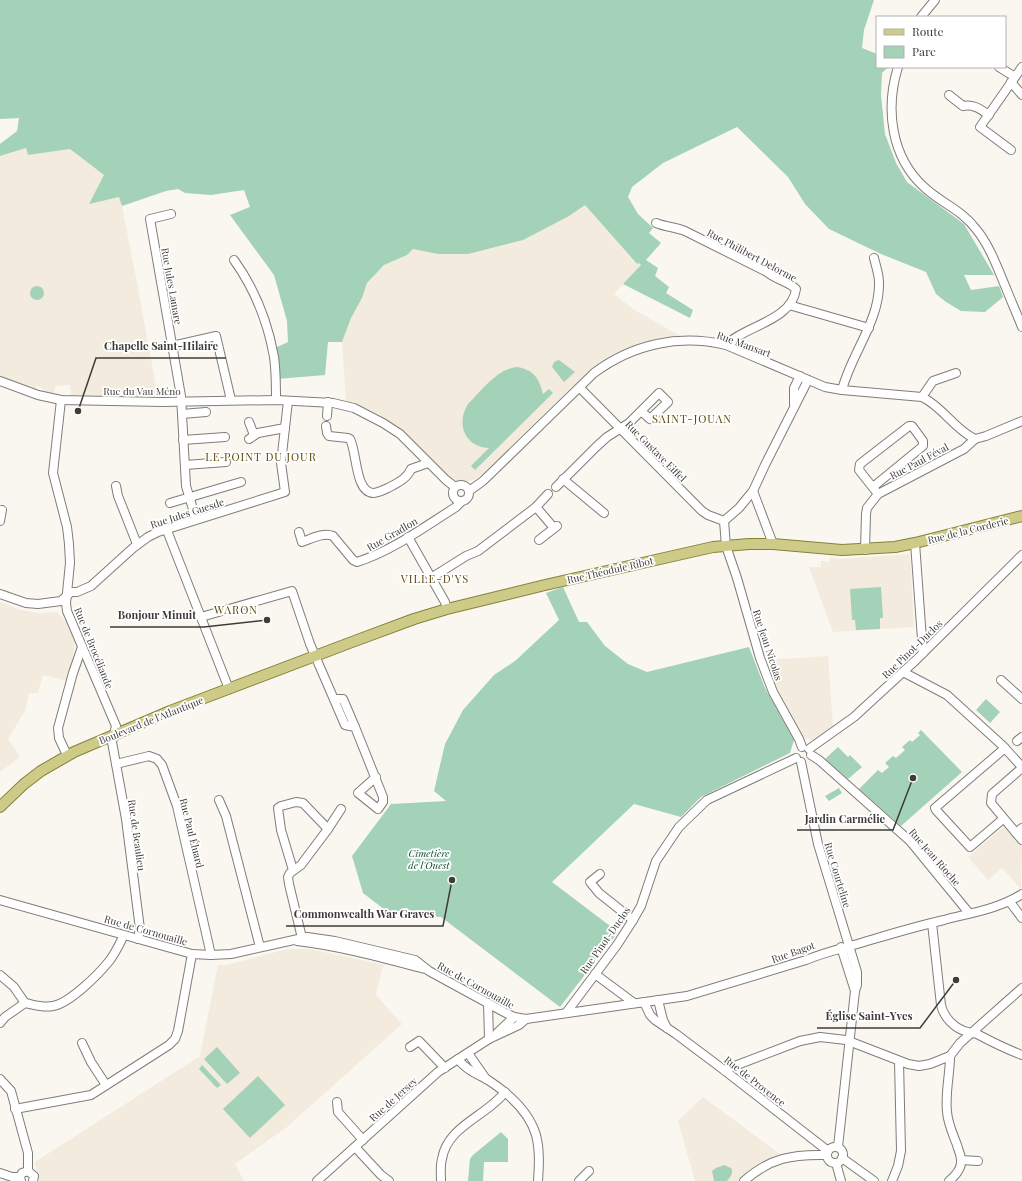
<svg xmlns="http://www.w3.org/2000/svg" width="1022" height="1181" font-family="'Playfair Display',serif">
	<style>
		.built { fill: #f2ebde }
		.green { fill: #a3d2b8 }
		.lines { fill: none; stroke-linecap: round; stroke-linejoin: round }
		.minor-casing { stroke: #807d78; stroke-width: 10 }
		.major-casing { stroke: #868239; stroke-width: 12 }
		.minor { stroke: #fff; stroke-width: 8 }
		.major { stroke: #cecb88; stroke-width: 10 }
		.labels { text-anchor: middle; stroke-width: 3.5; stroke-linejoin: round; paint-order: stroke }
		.street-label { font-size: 10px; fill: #3d3c39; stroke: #fff }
		.park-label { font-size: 10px; font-style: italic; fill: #104c32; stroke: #fff }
		.neighbourhood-label { font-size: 11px; letter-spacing: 1px; fill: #5b4606; stroke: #fff }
		.leader { fill: none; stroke: #3d3c39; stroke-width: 1.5 }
		.callout-dot { fill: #3d3c39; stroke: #fff; stroke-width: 1.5 }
		.callout-label { font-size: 11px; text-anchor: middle; font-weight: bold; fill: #3d3c39; stroke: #fff; stroke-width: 3.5; stroke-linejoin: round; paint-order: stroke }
	</style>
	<rect width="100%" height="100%" fill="#faf7f1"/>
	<g class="built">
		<path d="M26,148L28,155L70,149L104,175L90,203L119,197L122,206L138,288L158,397L71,395L70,385L55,386L54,394L44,391L43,389L37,386L36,389L0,376V156Z"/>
		<path d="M585,205L636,264L639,263L641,265L614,294L633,309L680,336L658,338L640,343L613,354L597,364L557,401L483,475L471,481H457L450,478L445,475L399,429L390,422L372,411L346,401L342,342L351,318L362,298L367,283L384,265L407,255L413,249Z"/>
		<path d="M910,554L914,627L833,632L809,567H821V561L830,562V557L839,559Z"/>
		<path d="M0,602L21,610L39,613L57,612L64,620H67L75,643L68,681L43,675L38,693H29L26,709L8,739L20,757L0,772Z"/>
		<path d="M828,656L833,726L813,740L804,738L778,689L766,660Z"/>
		<path d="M1004,826L1022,846L1021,889L1002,868L988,880L968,857Z"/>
		<path d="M287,949H309L385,965L382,968L376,995L402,1024L287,1127L235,1164L244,1181H39L35,1162L200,1056L218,965H226Z"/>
		<path d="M703,1097L780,1154V1156L760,1164L739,1181H695L678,1121Z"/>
	</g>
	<g class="green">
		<path d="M0,0H874L864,30L862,48L877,54V67H888L882,73L881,95L885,134L896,163L907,182L964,224L994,275H964L971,290L999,286L1003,297L985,312L961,311L946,302L936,294L926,272L881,254L829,229L805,204L788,177L737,127L663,163L632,187L628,197L638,214L653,228L649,233L661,243L646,260L658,268L655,276L669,287L666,293L693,310L690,318L623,284L641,265L639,263L637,264L585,205L569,216L523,240L468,254H438L413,249L407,255L384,265L367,283L362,298L351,318L342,342H328L325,375L277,379L275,348L288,342L287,321L274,275L230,215L250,207L244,190L211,195L185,193L178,189L166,191L122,206L119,197L89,204L104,175L70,149L28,155L26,148L0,156V144L17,131L19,118L0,119Z"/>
		<circle cx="37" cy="293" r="7"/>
		<path d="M559,360L575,372L564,382L552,367L554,362Z"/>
		<path d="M517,367C534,370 539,378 543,394L549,389L553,393L475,470L471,466L489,448C464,447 456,423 468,404C482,390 497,369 517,367Z"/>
		<path d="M563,587L579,622H587L605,646L628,664L647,672L749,647L765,688L794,740L790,753L701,797L681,817L634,804L552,882L618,932L560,1007L441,917L389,913L363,893L352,856L391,804L446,801L434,791L445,744L463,710L494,675L515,661L559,620L546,593Z"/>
		<path d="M881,587L883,618H880V629L856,630L855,620H852L850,589Z"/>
		<path d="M986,699L1000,712L990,723L976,710Z"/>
		<path d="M921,730L962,772L901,826L859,789L878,770L882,773L889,767L885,763L893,756L896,758L905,750L902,747L910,740L912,742L920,735L918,733Z"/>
		<path d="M838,747L848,757L850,755L862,767L848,779L825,759Z"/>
		<path d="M839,788L842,793L829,801L825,796Z"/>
		<path d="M217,1047L240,1073L227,1084L204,1059Z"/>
		<path d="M202,1065L221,1085L217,1088L199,1069Z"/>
		<path d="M258,1076L285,1105L250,1138L223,1109Z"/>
		<path d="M501,1132L508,1139V1162H484L483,1181H468L470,1159L473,1155Z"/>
		<path d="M724,1165L731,1168C734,1173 730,1177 727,1181H714L712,1171L716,1168Z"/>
	</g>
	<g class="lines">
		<defs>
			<g id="minor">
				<path d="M921,17L935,0"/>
				<path d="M898,67C885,109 891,157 924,187C941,203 962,210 976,229C990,246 997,267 1006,288C1011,301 1017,314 1022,327"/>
				<path d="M999,67L1015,77"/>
				<path d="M1011,82L1022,95"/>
				<path d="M949,95L963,106C974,104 980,109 989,115"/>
				<path d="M1011,150L980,127L1022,67"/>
				<path d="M171,214L150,219L181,396L186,486L196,519"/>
				<path d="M656,223C666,227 675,227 685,231L767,272C776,280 788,281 796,289C792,321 744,326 726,345"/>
				<path d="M234,260C254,288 268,323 274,357C276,371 276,386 276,400"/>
				<path d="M789,305L869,328"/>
				<path d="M172,346L216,336L231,400"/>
				<path d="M0,381L38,395L61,400L162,402L276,400L333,403L354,408L383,423L400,434L446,480L455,487"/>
				<path d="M580,388L702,511L708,515L724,521"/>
				<path d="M842,390C851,354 880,321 879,282C879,275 876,266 874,258"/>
				<path d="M922,397L933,381L956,373"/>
				<path d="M61,400L53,473L67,527L69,544L70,563L66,603L67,611L116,726L112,742L126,819L140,929L138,939"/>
				<path d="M794,404V388L800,376"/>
				<path d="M182,414L206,412"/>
				<path d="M327,416L328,402"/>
				<path d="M249,422L254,435"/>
				<path d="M326,426L327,433L329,436L348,438L350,439C357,452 355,492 373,493C378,493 383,490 388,488C397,483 407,479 411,469L428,463"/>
				<path d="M249,439L258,433L285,428"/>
				<path d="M183,440L225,437"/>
				<path d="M185,465L226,462"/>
				<path d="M563,479L604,513"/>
				<circle cx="461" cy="493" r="8"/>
				<path d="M116,486L118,496L137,544"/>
				<path d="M556,487L596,447L607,437L629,423L659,393L668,402L650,419L641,411"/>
				<path d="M873,487L923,446V441L912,426H909L860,464L859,470L878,494"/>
				<path d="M469,491L483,481L594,373C633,344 679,334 726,345L825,387L842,390L922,397C943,407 954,429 975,439"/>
				<path d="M753,491L773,544"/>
				<path d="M170,503L241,482"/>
				<path d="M536,507L554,528"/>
				<path d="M0,521L2,510"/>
				<path d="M724,521L726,546L737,578L760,658L773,692L799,739L802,747"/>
				<path d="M724,521L739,508L753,491L765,465L808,380"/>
				<path d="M166,528L229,689"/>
				<path d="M299,532L302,542C311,539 323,532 333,536L353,560L357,562C392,551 424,527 456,507L461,502"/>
				<path d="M408,537L445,602L447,609"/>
				<path d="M539,540L557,526"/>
				<path d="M915,543L923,653"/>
				<path d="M865,550L866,514L867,508L878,494L964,449L975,439L986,436L1022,421"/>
				<path d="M431,578L466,556L478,551L536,507L548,494"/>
				<path d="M0,594L26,603L38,604L61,601L71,592H77L91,586L133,548L148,537L158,532L285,492L281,463L288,401"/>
				<path d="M201,617L292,591L310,644L345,725L355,727L383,797V802L378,809L358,793L376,777"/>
				<path d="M903,672L947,695L1003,746L1022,767"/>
				<path d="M1001,680L1022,699"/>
				<path d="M335,699H343L355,727"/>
				<path d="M1017,741L1022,737"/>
				<path d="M809,749L854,717L916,660L1022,555"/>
				<path d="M67,755L59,738L58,728L73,673L82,647"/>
				<path d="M811,755L819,760L910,841L969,913"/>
				<path d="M801,762L818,844L857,972V985L855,991L838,1147"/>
				<path d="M116,764L149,756L157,759L162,765L177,806L211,955"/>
				<path d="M1022,768L992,794L991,803L1022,840"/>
				<path d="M219,800L226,816L260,947"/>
				<path d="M1003,819L970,847L936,810L935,808L1005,748"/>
				<path d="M1016,833L1022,828"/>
				<path d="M293,870L281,830L278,808L281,806L296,802L303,803L328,829"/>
				<path d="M600,874L590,882L599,893L633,920"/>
				<path d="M0,900L192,954L211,955L231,954L307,937L335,941L415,960L429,971L504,1012L514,1017L526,1019L687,996L806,960C825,952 844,948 864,942C891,934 917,926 944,920C970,913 999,909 1022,894"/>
				<path d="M1010,902L1022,918"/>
				<path d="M932,923L941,1005C944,1018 955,1029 968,1032C971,1033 974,1033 977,1034C992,1042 1006,1049 1022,1055"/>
				<path d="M302,938L289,884L288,877L290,873L301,865L328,829L341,809"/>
				<path d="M297,941C340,946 383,958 425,969"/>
				<path d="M841,947L855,991"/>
				<path d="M595,974L634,1003"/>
				<path d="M0,975L14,987L25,1003"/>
				<path d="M658,1000L663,1020L667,1028"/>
				<path d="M644,1002L650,1015L655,1020L676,1034L724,1070L828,1151"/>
				<path d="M488,1003L489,1039"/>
				<path d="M566,1013L617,945L633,920L641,906L656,861L679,827L707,800L796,758"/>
				<path d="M0,1023L5,1017L25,1003C35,1005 43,1008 53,1006C70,1003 99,974 110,960C116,952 120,943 124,935"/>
				<path d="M497,1033L514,1017"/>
				<path d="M82,1043L91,1062L106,1085"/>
				<path d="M410,1047L419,1041L445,1068"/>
				<path d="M468,1053L486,1079"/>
				<path d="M458,1059C465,1069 477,1074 488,1080C508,1093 529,1111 536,1135C540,1150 539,1166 538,1181"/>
				<path d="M724,1070L800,1041L820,1037L846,1040L908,1064L919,1066L930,1064L950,1056L960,1043L1022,988"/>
				<path d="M0,1079L11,1091L28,1153V1171"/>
				<path d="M337,1102L338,1112L363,1140"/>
				<path d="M15,1109L91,1095L169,1045L175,1039L178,1031L192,954"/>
				<path d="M355,1147L381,1175L389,1181"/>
				<circle cx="835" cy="1155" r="8"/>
				<path d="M842,1158L874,1181"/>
				<path d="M961,1160L978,1161"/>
				<path d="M836,1163L841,1181"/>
				<path d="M0,1173L12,1177H20"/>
				<path d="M21,1181L20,1177L22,1173L28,1171L34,1176L33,1181"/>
				<path d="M317,1181L438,1072L489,1039L519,1025L526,1019"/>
				<path d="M441,1181C441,1174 440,1166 442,1159C447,1126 487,1116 505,1092"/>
				<path d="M579,1181L589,1171"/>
				<path d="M744,1181C770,1158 792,1154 827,1155"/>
				<path d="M892,1181L898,1166L901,1151L899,1061"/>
				<path d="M949,1181C955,1176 962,1168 961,1160C961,1155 958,1149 957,1145C953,1134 948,1124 947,1112C945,1092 950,1075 950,1056"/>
			</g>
			<path id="major" d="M0,807L24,784L41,771L74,752L170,711L352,642L414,619L447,609L545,585L713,547L749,544H773L842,550L895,547L915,543L1022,516"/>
		</defs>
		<use href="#minor" class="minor-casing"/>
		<use href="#major" class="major-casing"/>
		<use href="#minor" class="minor"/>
		<use href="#major" class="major"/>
	</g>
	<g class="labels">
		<g class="street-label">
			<text transform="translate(752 255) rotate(28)" y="4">Rue Philibert Delorme</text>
			<text transform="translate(172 286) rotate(80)" y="4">Rue Jules Lamare</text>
			<text transform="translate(744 344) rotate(20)" y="4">Rue Mansart</text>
			<text x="142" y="395">Rue du Vau Méno</text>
			<text transform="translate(656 451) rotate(45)" y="4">Rue Gustave Eiffel</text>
			<text transform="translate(919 461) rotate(-28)" y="4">Rue Paul Féval</text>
			<text transform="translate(187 513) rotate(-18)" y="4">Rue Jules Guesde</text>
			<text transform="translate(968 530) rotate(-14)" y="4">Rue de la Corderie</text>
			<text transform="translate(392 534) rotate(-30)" y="4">Rue Gradlon</text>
			<text transform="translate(610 570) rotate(-13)" y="4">Rue Théodule Ribot</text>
			<text transform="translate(768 645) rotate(72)" y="4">Rue Jean Nicolas</text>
			<text transform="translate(94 648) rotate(68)" y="4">Rue de Brocéliande</text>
			<text transform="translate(912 649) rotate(-44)" y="4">Rue Pinot-Duclos</text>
			<text transform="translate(151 720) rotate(-22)" y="4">Boulevard de l'Atlantique</text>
			<text transform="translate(192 833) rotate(76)" y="4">Rue Paul Éluard</text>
			<text transform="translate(137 835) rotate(82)" y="4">Rue de Beaulieu</text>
			<text transform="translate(935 857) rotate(49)" y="4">Rue Jean Rioche</text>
			<text transform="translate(838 875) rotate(73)" y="4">Rue Courteline</text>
			<text transform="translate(146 930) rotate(16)" y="4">Rue de Cornouaille</text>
			<text transform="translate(605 940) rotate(-55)" y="4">Rue Pinot-Duclos</text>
			<text transform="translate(793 952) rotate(-19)" y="4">Rue Bagot</text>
			<text transform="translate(476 985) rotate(29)" y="4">Rue de Cornouaille</text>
			<text transform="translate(755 1081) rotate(38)" y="4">Rue de Provence</text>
			<text transform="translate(393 1099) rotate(-42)" y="4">Rue de Jersey</text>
		</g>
		<g class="park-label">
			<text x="429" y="857">Cimetière<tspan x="429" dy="12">de l'Ouest</tspan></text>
		</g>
		<g class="neighbourhood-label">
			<text x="692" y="423">SAINT-JOUAN</text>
			<text x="261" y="461">LE POINT DU JOUR</text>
			<text x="435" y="583">VILLE-D'YS</text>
			<text x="236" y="614">WARON</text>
		</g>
	</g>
	<path class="leader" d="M78 411L96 358H226M267 620L204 627H110M913 778L893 830H797M452 880L443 926H286M956 980L920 1028H817"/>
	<g class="callout-dot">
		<circle cx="78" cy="411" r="4"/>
		<circle cx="267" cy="620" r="4"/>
		<circle cx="913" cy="778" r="4"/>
		<circle cx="452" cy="880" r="4"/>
		<circle cx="956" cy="980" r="4"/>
	</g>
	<g class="callout-label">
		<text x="161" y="350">Chapelle Saint-Hilaire</text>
		<text x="157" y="619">Bonjour Minuit</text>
		<text x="845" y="823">Jardin Carmélie</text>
		<text x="364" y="918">Commonwealth War Graves</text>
		<text x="869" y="1020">Église Saint-Yves</text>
	</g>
	<rect x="876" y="16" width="130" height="52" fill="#ffffff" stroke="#b1b1b0"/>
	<rect x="884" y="29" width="20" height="6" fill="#cecb88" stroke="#b1b1b0"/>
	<text x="912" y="36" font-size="12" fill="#3d3c39">Route</text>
	<rect x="884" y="46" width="20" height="12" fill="#a3d2b8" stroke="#b1b1b0"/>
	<text x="912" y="56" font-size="12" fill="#3d3c39">Parc</text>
</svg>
